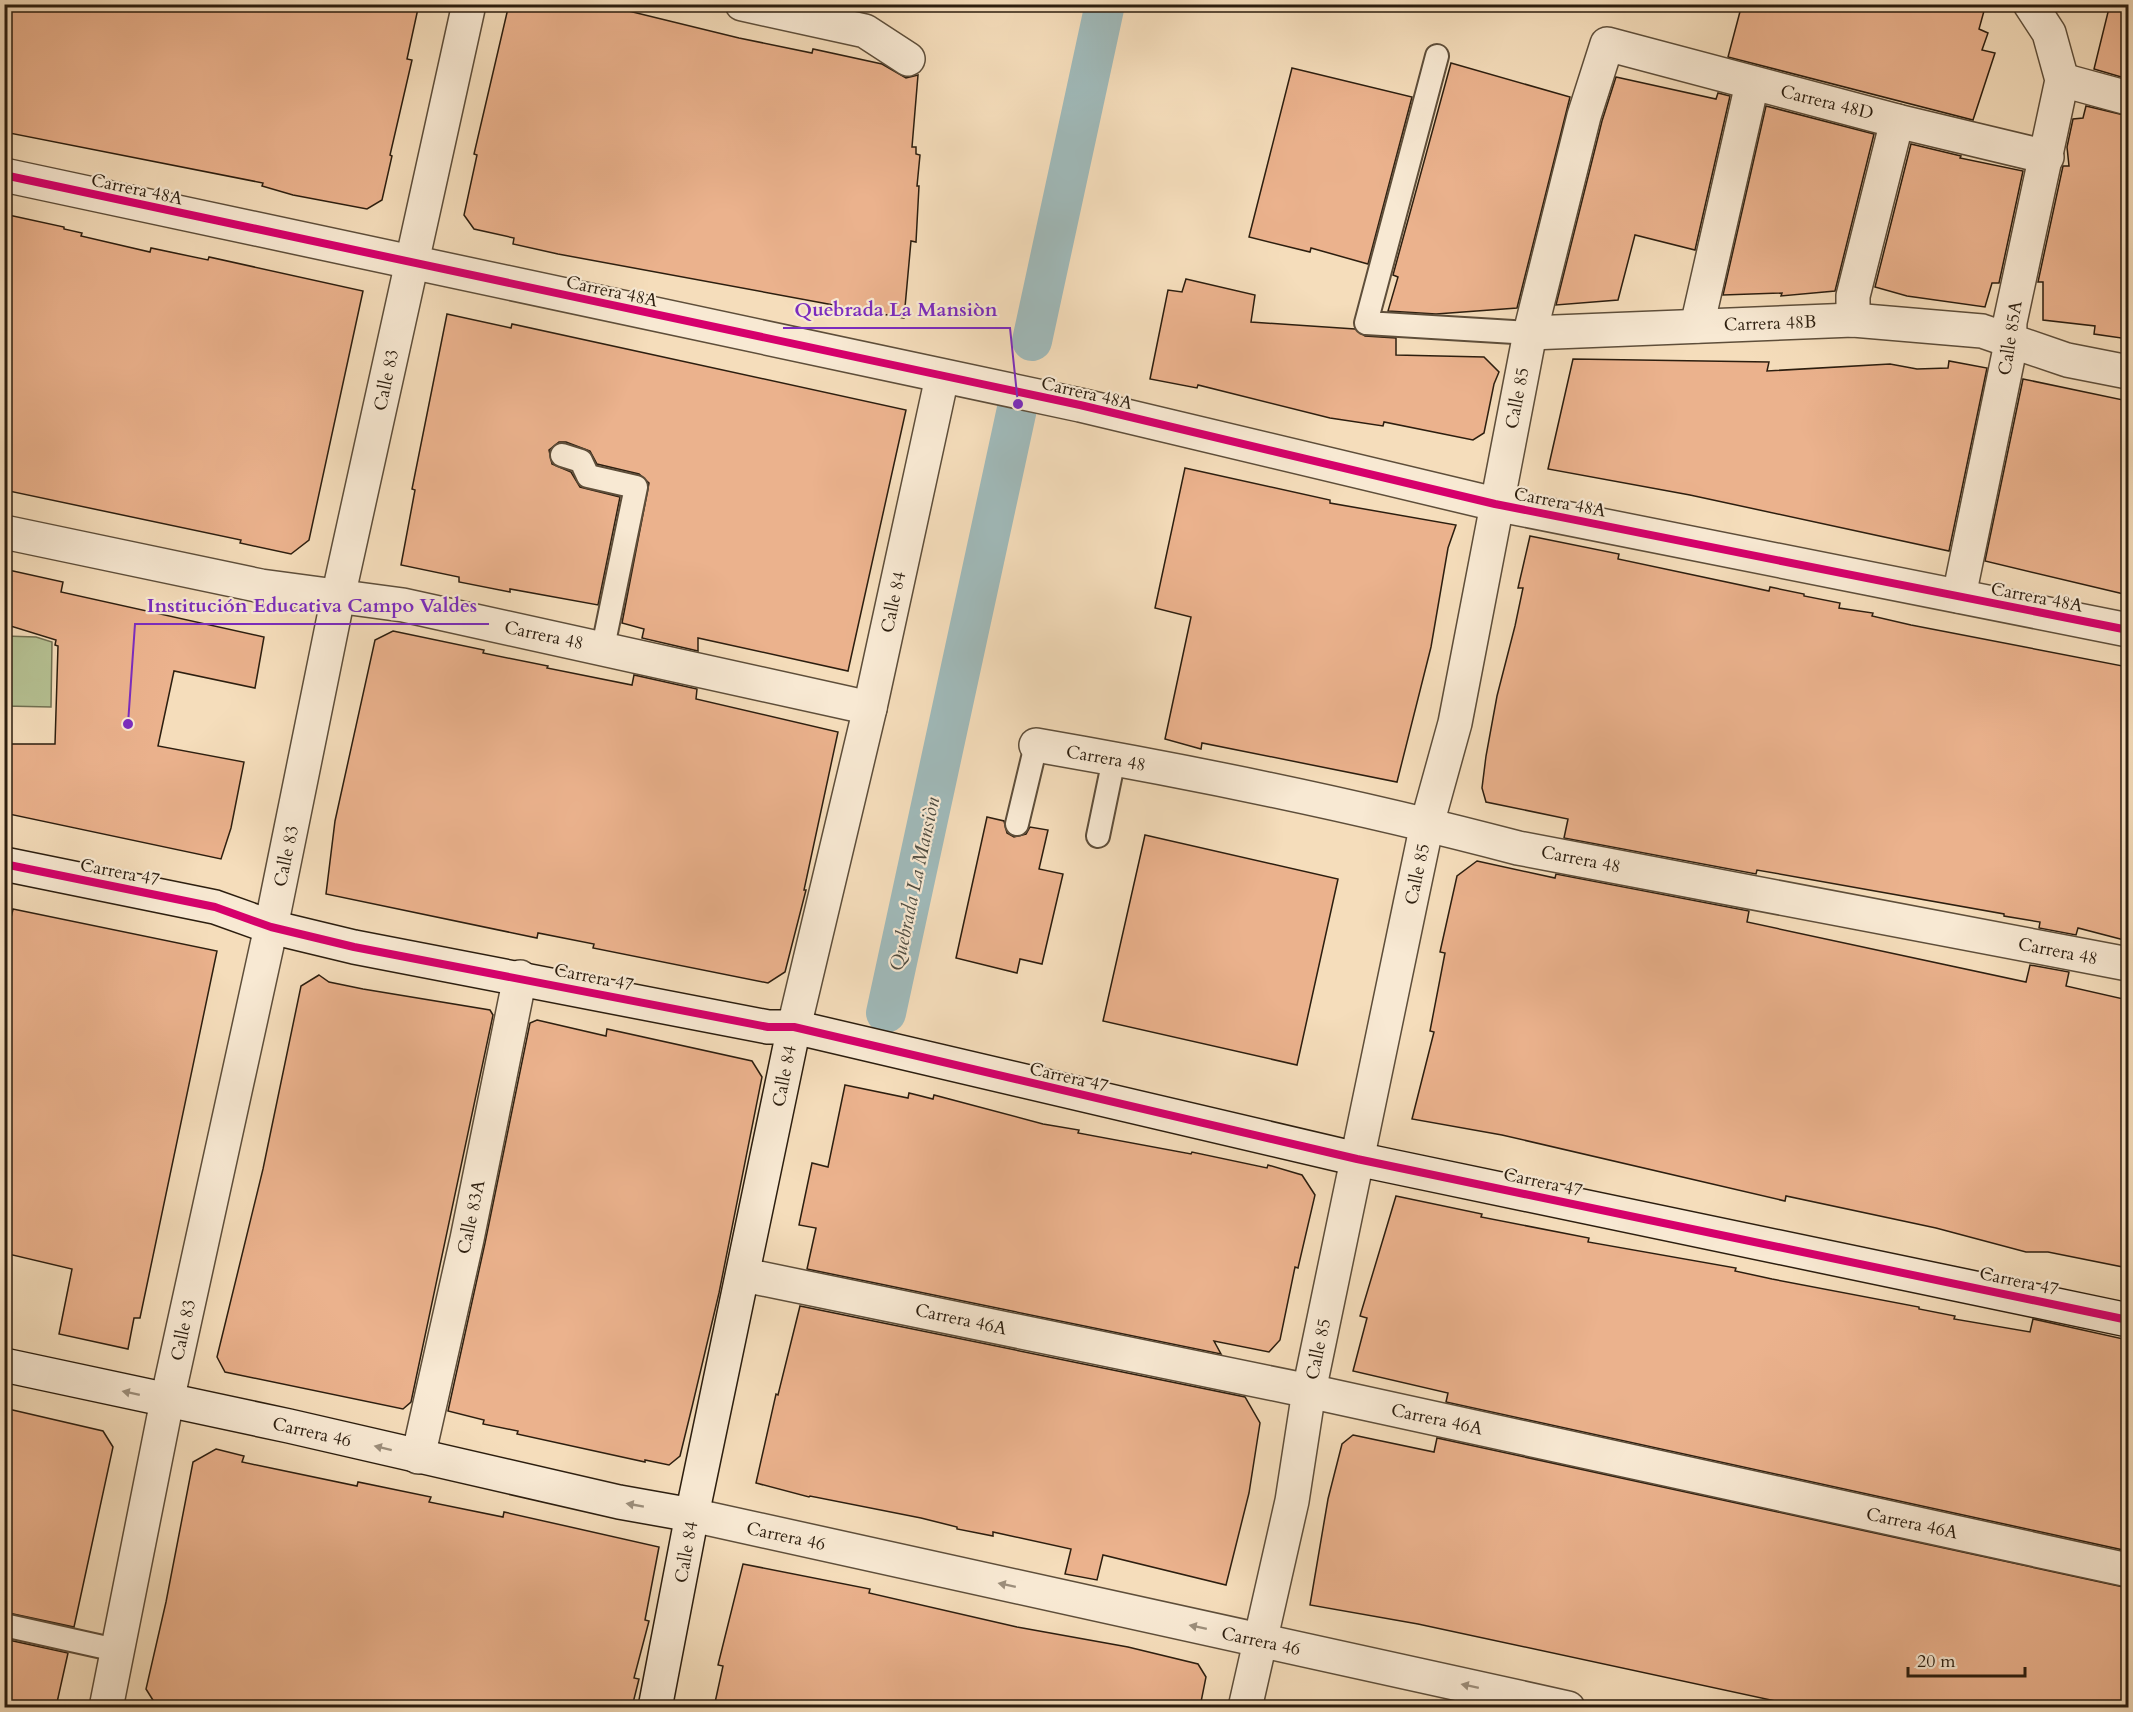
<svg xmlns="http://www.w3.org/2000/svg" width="2133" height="1712" font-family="Cardo,serif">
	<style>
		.green { fill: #b6c294; stroke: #717052; stroke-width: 1.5 }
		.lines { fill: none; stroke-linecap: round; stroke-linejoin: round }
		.canal { stroke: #a0baba; stroke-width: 40 }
		.building { fill: #ebb28d; stroke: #2c1e0f; stroke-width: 1.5 }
		.lane-casing { stroke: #5e4e3a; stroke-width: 26 }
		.street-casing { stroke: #5e4e3a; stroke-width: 36 }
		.secondary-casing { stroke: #2c1e0f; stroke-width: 36 }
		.lane { stroke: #f8e9d3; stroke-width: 22 }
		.street { stroke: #f8e9d3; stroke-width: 33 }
		.secondary { stroke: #f8e9d3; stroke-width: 33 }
		.cycleway-casing { stroke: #f8e9d3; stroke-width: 11 }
		.cycleway { stroke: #d6006c; stroke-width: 8 }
		.oneway { fill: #9c8e7b }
		.labels { text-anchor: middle; stroke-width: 4.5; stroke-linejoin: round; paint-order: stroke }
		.street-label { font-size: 18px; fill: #2c1e0f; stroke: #f8e9d3 }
		.water-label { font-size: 20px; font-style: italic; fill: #4f4d42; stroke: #f8e9d3 }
		.leader { fill: none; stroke: #7b2cbf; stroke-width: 2 }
		.callout-dot { fill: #7b2cbf; stroke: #f8e9d3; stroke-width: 2 }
		.callout-label { font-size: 20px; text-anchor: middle; font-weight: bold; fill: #7b2cbf; stroke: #f8e9d3; stroke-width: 4.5; stroke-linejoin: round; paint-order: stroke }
	</style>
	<rect width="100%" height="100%" fill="#f5ddbb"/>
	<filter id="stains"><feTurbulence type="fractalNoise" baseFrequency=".00333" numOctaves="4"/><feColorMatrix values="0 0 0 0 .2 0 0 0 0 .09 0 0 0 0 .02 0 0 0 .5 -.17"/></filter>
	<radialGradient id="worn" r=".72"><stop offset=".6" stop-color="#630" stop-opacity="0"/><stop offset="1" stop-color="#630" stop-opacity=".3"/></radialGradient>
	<path class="green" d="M5,636L36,637L52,642L51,707L5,706Z"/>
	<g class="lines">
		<g class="canal">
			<path d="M1032,341L1105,4"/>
			<path d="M886,1013L1018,404"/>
		</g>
	</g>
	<g class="building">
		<path d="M4,4H419L407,59L412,60L390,155L392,156L382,200L367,209L293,195L262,186L263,183L4,132Z"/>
		<path d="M509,4H600L739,38L812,53L813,49L882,64L906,78L918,75L912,147H916V154L920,155L917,186H919L916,242L911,241L904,318L558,254L513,244L514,238L474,229L464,215L477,155L474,154Z"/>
		<path d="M1742,4H1962L1984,11L1979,29L1988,33L1982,50L1995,53L1973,120L1728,57Z"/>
		<path d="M2110,4H2128V79L2094,69Z"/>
		<path d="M1451,63L1570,97L1517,308L1436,314L1388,311L1398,277L1393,275Z"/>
		<path d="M1292,68L1412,97L1368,264L1311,248L1310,252L1249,237Z"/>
		<path d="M1616,77L1716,99L1718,93L1730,96L1695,250L1635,235L1618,300L1556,305L1602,121Z"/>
		<path d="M1766,106L1874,134L1835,291L1781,296L1782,293L1723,295Z"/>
		<path d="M2086,106L2128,116V339L2094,334L2095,326L2043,320V282H2038L2063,166H2069L2067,147L2073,119L2083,118Z"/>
		<path d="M1911,144L1961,156L1960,158L2023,171L1999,283H1992L1985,307L1907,296L1875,287Z"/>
		<path d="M4,214L64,227V229L82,233L81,236L150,252L151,248L208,260L209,257L363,291L309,540L291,554L240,543L241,540L4,490Z"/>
		<path d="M1186,279L1255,295L1251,322L1355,329L1365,336L1396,338V355L1484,357L1499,372L1494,384L1484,433L1473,440L1384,422L1383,426L1330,418L1198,385L1197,388L1150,379L1168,290L1182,292Z"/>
		<path d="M447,314L511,328L512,324L906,410L848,671L698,638V651L642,638L644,629L622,623L649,483L639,474L597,464L590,451L566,442H559L549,450L552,464L571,472L580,487L620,497L598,605L510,589V592L459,582V577L401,565L415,490L412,489Z"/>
		<path d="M1573,359L1769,362L1767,371L1890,364L1917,369L1948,368L1949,361L1987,368L1949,551L1690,495L1548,469Z"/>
		<path d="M2023,379L2128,401V595L1985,561Z"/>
		<path d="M1185,468L1330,500V503L1456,525L1448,548L1431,647L1397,782L1202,743L1201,749L1165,739L1191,617L1155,608Z"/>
		<path d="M1530,536L1619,554L1618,559L1769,591L1770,587L1804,594V596L1840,603L1839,608L1873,613L1872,616L1911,625L2128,667V941L2078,928L2076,935L2039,928L2040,922L2004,916V914L1757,870L1756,874L1564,838L1568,819L1486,802L1482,788L1486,756L1497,696L1515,626L1523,588H1518Z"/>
		<path d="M4,569L63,582L61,592L264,637L255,688L174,671L158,746L244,762L231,828L221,859L4,813V744H55L58,646L55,645L56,640L4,624Z"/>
		<path d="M393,631L484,650L483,653L548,666L547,668L632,685L634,675L697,689L696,699L838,732L804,890H806L785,972L768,983L593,948L594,944L538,933L537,938L326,894L335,821L375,640Z"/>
		<path d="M987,817L1004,821L1007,833L1014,837L1026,834L1030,827L1048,830L1039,869L1063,874L1042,964L1020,959L1017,973L956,958Z"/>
		<path d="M1145,835L1338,879L1297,1065L1103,1021Z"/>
		<path d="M1477,861L1555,878L1556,874L1749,911L1747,922L2026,982L2030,965L2069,972L2066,986L2128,1000V1268L2048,1252H2026L1936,1228L1786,1196L1785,1201L1502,1135L1412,1119L1434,1032L1430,1031L1445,953L1440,952L1457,876Z"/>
		<path d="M13,909L217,951L140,1318H134L128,1349L59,1334L72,1269L4,1253V949Z"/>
		<path d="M319,975L329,982L363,989L490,1010L493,1015L411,1402L403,1409L225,1372L217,1357L263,1169L301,986Z"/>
		<path d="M537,1020L606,1036L607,1029L752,1061L762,1077L719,1293L692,1407L680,1456L669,1465L645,1460V1462L517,1434L518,1431L483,1424L484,1420L448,1411L485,1243L530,1023Z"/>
		<path d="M845,1085L908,1098L909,1093L933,1099L934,1095L1043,1124L1079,1130L1078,1133L1191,1154L1192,1152L1267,1168L1268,1165L1302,1175L1315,1195L1298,1268L1295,1267L1280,1340L1269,1352L1214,1341L1221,1354L807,1269L816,1228L799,1225L812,1163L828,1167Z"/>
		<path d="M1396,1196L1482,1214L1481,1217L1589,1238L1588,1242L1736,1268L1735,1271L1772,1279L1919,1307V1309L1955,1316L1954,1319L2030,1332L2033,1319L2128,1340V1551L1446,1402L1448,1393L1353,1371L1367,1318L1360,1316Z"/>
		<path d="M800,1306L1245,1397L1260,1423L1249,1493L1226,1585L1103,1555L1097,1580L1065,1574L1071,1549L993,1532V1536L957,1529V1527L921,1518L810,1496L809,1497L756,1483L776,1394L778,1395Z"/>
		<path d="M4,1408L103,1431L113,1447L74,1627L4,1612Z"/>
		<path d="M1353,1435L1434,1452L1437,1438L2128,1588V1707H1803L1418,1624L1310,1605L1328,1499L1342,1444Z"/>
		<path d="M216,1449L244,1456L242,1462L266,1467L357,1486L358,1482L431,1497L429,1502L503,1517L504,1512L659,1547L645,1620L649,1621L634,1678L639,1679L632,1707H168L156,1705L146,1689L166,1602L193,1462Z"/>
		<path d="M743,1564L870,1589L869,1593L1017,1627L1128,1647L1198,1664L1206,1677L1200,1707H714L723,1666L718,1665Z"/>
		<path d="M4,1639L68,1653L56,1707H4Z"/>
	</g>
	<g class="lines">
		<defs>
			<g id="lane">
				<path d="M1437,56L1366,323L1530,333"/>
				<path d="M562,455L581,461L588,476L636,487L603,647"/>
				<path d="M1017,824L1036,745"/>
				<path d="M1098,836L1114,759"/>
				<path d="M4,1625L116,1650"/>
			</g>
			<g id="street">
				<path d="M742,4L865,31L908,59"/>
				<path d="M2062,80L2128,98"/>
				<path d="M4,175L1080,405L1495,504L2128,630"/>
				<path d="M1853,320V296L1897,121"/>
				<path d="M1697,326L1752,84"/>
				<path d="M1530,333L1853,320L1982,331L2067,360L2128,372"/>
				<path d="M4,532L261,586L403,605L870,708"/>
				<path d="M1959,596L2009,353L2010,322L2062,80L2049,33L2030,4"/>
				<path d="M1036,745C1198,773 1359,806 1518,848L2128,964"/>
				<path d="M794,1027L870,708L942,377"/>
				<path d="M744,1275L1309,1391L2128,1570"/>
				<path d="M418,1457L467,1239L520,977"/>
				<path d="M692,1515L1568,1708"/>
				<path d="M106,1708L167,1401L271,927L338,597L469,4"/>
				<path d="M1245,1708L1292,1501L1309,1391L1410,905L1427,824L1455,723L1530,333L1584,116L1607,44L1897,121L2047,157"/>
			</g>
			<g id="secondary">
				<path d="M4,864L215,907L271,927L354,947L768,1027H794L1357,1159L2128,1320"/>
				<path d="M4,1365L289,1426L619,1502L692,1515"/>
				<path d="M655,1708L692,1515L794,1027"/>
			</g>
		</defs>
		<use href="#lane" class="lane-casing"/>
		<use href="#street" class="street-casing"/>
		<use href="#secondary" class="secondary-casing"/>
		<use href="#lane" class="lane"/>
		<use href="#street" class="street"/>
		<use href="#secondary" class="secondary"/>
		<defs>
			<g id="cycleway">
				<path d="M4,175L1080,405L1495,504L2128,630"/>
				<path d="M4,864L215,907L271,927L354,947L768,1027H794L1357,1159L2128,1320"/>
			</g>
		</defs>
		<use href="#cycleway" class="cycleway-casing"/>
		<use href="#cycleway" class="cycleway"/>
	</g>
	<defs><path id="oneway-solid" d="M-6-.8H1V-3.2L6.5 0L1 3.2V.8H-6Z" transform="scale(1.5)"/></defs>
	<g class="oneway">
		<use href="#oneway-solid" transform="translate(131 1393) rotate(-168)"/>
		<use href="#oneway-solid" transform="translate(383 1448) rotate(-166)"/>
		<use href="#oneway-solid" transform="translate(635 1505) rotate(-170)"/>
		<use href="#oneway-solid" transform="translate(1007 1585) rotate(-168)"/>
		<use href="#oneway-solid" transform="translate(1198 1627) rotate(-168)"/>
		<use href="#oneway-solid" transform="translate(1470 1686) rotate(-168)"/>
	</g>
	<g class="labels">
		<g class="street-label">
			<text transform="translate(1827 102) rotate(14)" y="6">Carrera 48D</text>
			<text transform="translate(137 189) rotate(12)" y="6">Carrera 48A</text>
			<text transform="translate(612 291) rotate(12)" y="6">Carrera 48A</text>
			<text transform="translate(1770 323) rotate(-2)" y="6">Carrera 48B</text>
			<text transform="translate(2010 338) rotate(-81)" y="6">Calle 85A</text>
			<text transform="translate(386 380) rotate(-78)" y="6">Calle 83</text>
			<text transform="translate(1087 393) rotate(13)" y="6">Carrera 48A</text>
			<text transform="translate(1517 398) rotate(-79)" y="6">Calle 85</text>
			<text transform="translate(1560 502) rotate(11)" y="6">Carrera 48A</text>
			<text transform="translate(2037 597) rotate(11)" y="6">Carrera 48A</text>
			<text transform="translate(893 602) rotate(-78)" y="6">Calle 84</text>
			<text transform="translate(544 635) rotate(12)" y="6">Carrera 48</text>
			<text transform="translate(1106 758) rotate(10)" y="6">Carrera 48</text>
			<text transform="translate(286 856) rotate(-78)" y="6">Calle 83</text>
			<text transform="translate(1581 859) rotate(11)" y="6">Carrera 48</text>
			<text transform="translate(120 872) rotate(11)" y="6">Carrera 47</text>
			<text transform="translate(1417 874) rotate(-78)" y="6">Calle 85</text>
			<text transform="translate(2058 951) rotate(11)" y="6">Carrera 48</text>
			<text transform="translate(594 977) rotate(11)" y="6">Carrera 47</text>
			<text transform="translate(784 1076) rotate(-79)" y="6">Calle 84</text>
			<text transform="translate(1069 1077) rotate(13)" y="6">Carrera 47</text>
			<text transform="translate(1543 1182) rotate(12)" y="6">Carrera 47</text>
			<text transform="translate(471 1217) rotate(-78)" y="6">Calle 83A</text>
			<text transform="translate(2019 1281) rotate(12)" y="6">Carrera 47</text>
			<text transform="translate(961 1319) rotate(12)" y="6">Carrera 46A</text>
			<text transform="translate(183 1330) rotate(-78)" y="6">Calle 83</text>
			<text transform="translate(1318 1349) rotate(-78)" y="6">Calle 85</text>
			<text transform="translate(1437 1419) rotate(12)" y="6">Carrera 46A</text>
			<text transform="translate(312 1432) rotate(13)" y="6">Carrera 46</text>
			<text transform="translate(1912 1523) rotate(12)" y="6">Carrera 46A</text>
			<text transform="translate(786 1536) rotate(12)" y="6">Carrera 46</text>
			<text transform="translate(686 1552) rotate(-80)" y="6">Calle 84</text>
			<text transform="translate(1261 1641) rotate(12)" y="6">Carrera 46</text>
		</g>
		<g class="water-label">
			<text transform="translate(914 884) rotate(-78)" y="7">Quebrada La Mansiòn</text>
		</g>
	</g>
	<path class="leader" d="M1018 404L1010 328H783M128 724L135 624H489"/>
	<g class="callout-dot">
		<circle cx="1018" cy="404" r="6"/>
		<circle cx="128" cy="724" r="6"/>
	</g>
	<g class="callout-label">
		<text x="896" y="316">Quebrada La Mansiòn</text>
		<text x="312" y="612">Institución Educativa Campo Valdes</text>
	</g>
	<rect width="2133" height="1712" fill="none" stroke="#f5ddbb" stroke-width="24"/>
	<rect x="6" y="6" width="2121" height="1700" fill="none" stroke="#2c1e0f" stroke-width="3"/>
	<rect x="12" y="12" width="2109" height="1688" fill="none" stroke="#2c1e0f" stroke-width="1.5"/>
	<path d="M1908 1667v9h117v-9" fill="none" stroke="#2c1e0f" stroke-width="3"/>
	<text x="1917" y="1667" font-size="18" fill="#2c1e0f" stroke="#f8e9d3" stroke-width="4.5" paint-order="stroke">20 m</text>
	<rect width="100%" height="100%" filter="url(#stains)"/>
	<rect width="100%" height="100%" fill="url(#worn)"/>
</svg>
